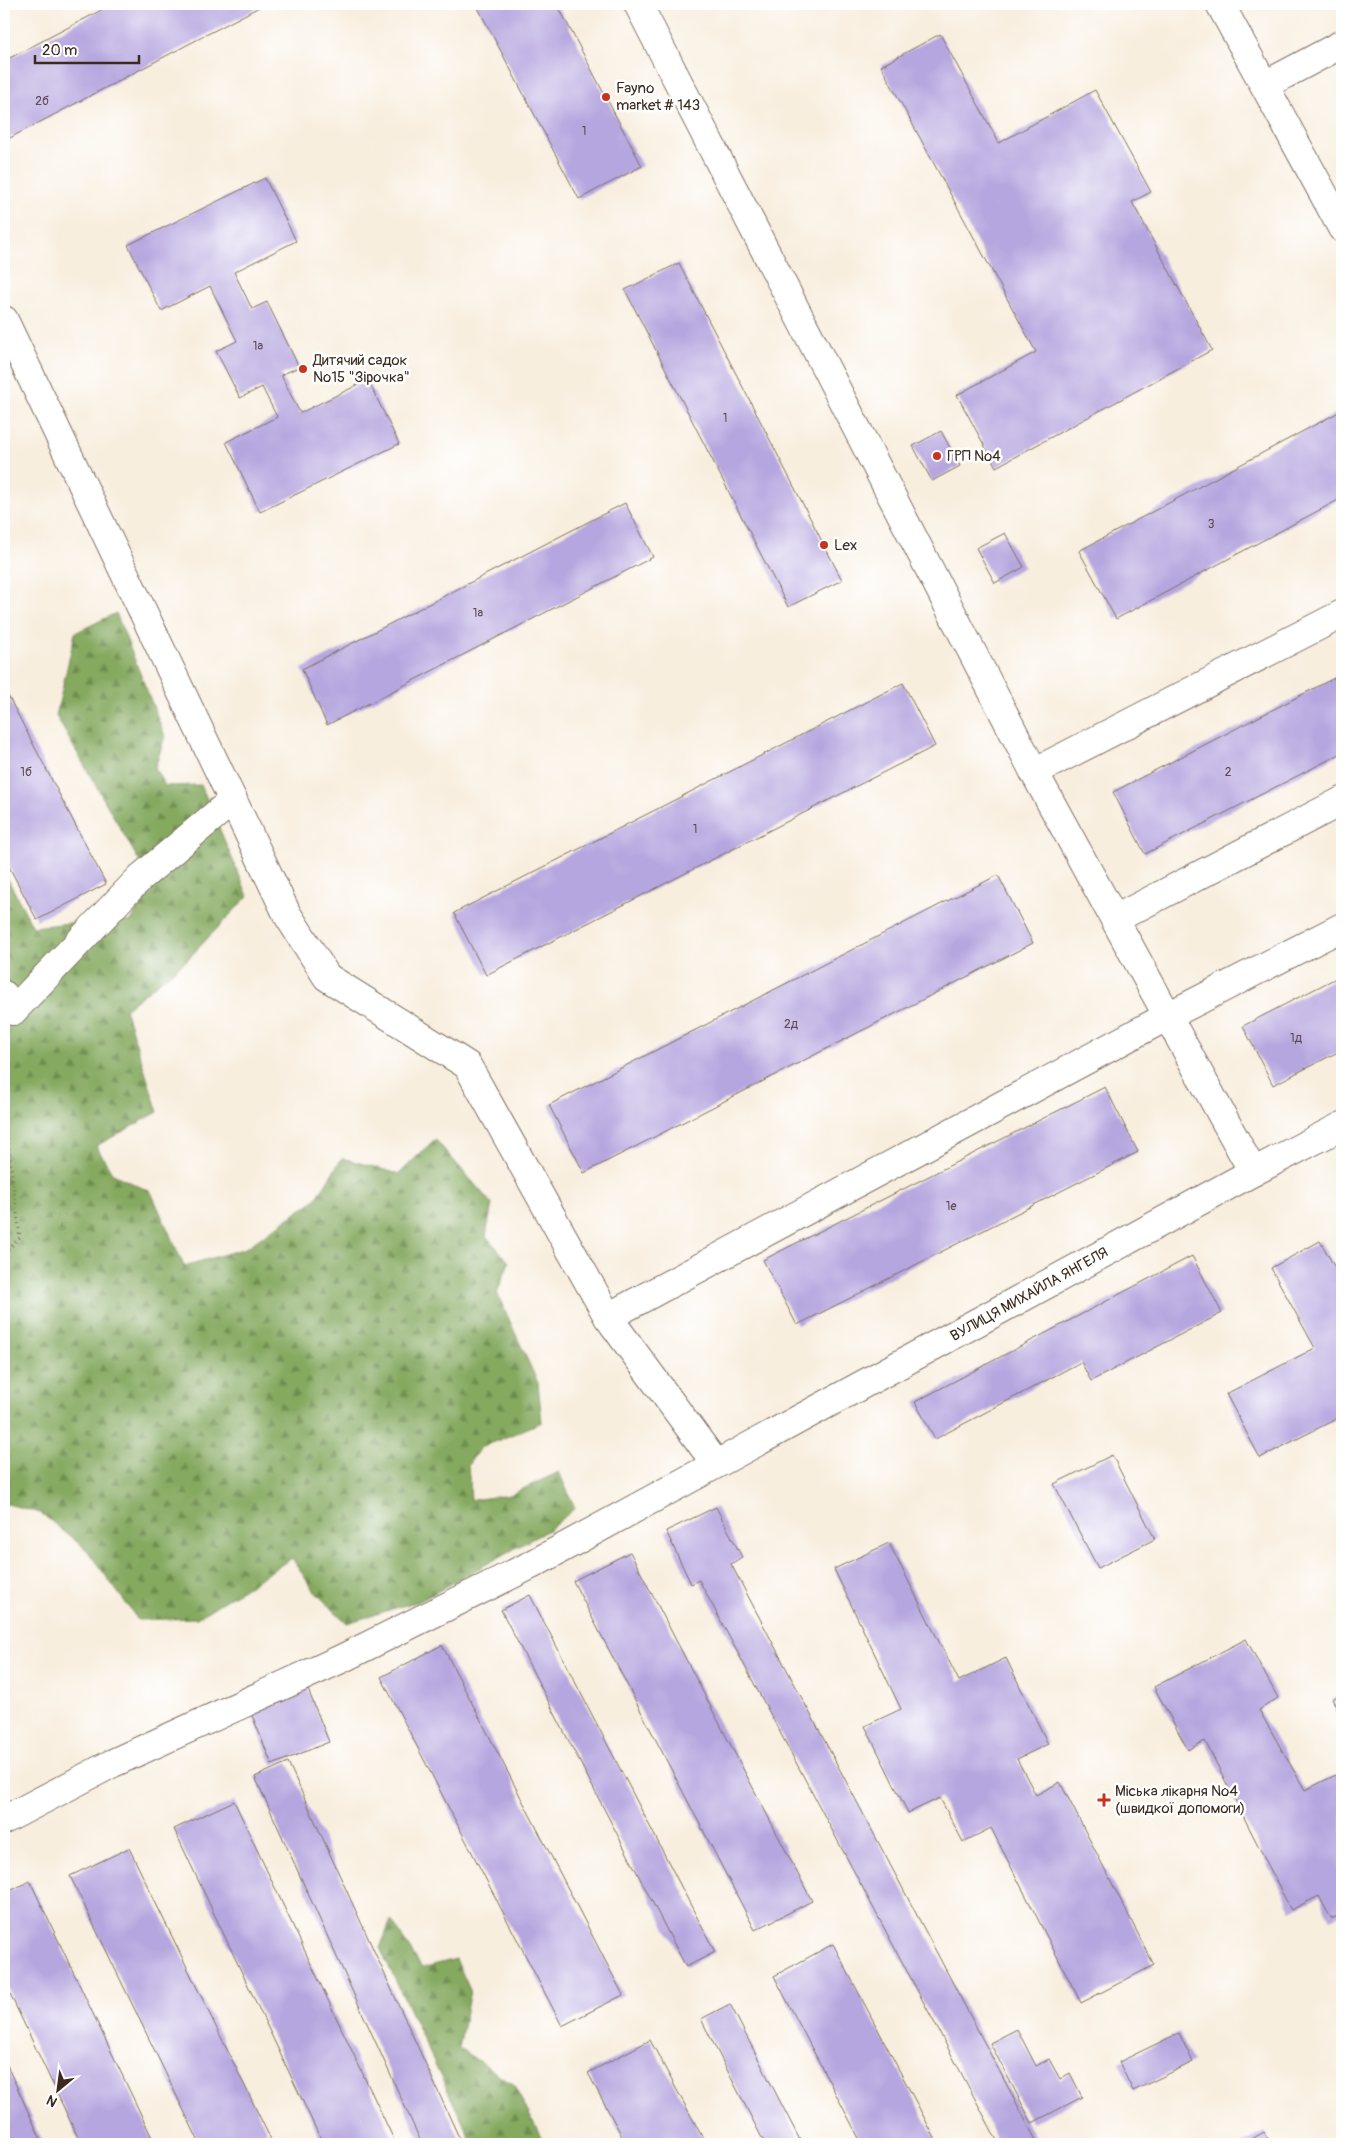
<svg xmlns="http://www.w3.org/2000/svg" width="1346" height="2148" font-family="Pangolin,sans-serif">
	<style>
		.forest { fill: url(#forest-firs); stroke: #606a3e }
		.building { fill: #b6a6df }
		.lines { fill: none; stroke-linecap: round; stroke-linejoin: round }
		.minor-casing { stroke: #7d6f61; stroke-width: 30 }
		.path { stroke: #7d6f61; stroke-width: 3; stroke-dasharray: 1 4; stroke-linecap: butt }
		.minor { stroke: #fff; stroke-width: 28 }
		.poi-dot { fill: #c8321e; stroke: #fff; stroke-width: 2 }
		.labels { text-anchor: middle; stroke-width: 5; stroke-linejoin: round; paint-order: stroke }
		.number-label { font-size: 12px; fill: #5a494e }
		.poi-label { font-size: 15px; fill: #3b2a1e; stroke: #fff; text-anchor: start }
		.street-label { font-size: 15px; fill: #3b2a1e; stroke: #fff }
	</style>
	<defs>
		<pattern id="forest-firs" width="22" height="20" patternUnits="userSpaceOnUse" patternTransform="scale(1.25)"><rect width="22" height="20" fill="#84a95e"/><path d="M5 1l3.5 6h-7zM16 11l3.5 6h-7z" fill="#6d8a4d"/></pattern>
	</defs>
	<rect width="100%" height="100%" fill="#fff"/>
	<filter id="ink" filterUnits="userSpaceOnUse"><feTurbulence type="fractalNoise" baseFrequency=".02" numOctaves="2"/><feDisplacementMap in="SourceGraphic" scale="10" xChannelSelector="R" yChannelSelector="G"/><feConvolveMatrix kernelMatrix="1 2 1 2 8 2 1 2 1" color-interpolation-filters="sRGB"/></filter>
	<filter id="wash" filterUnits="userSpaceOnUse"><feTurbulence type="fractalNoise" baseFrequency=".0096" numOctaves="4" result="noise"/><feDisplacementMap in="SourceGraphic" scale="20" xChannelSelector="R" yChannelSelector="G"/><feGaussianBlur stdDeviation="1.12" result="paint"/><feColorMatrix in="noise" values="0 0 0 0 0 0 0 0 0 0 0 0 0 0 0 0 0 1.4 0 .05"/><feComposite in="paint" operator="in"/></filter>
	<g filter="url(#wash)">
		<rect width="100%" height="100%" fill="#f8eede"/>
		<g class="forest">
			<path d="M116,613L165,736L155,768L165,786L201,785L248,896L188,959L125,1009L158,1112L96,1146L113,1174L151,1192L184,1266L246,1248L316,1199L342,1158L399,1174L435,1139L492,1204L486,1236L509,1262L497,1293L538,1383L542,1422L480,1448L468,1465L471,1500L510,1495L559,1472L575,1508L550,1529L422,1600L347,1623L313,1590L292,1558L197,1618L138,1620L87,1550L41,1513L4,1503V872L33,927L107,919L131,922L150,880L56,716L75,633Z"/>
			<path d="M391,1920L422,1968L456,1959L470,1990L459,2048L513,2084L545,2144H473L380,1948Z"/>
		</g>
		<g id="blocks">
			<g class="building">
				<path d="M113,4H265L4,141V61Z"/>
				<path d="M476,4H557L642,166L579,199Z"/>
				<path d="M940,34L999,143L1095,90L1151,192L1132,202L1212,350L996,467L957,395L1036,352L881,66Z"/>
				<path d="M265,178L296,241L234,272L252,309L267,302L299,367L281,375L300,413L368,380L399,444L260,512L226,442L277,417L262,387L240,398L216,351L237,341L210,286L161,311L128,245Z"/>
				<path d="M679,263L842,580L788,607L625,290Z"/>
				<path d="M1339,412L1342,419V498L1116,619L1079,551Z"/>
				<path d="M941,431L960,466L932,481L913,446Z"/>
				<path d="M625,503L653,557L327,725L302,669Z"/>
				<path d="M1005,533L1024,567L995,583L976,548Z"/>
				<path d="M1342,674V753L1145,854L1113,792Z"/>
				<path d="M903,683L935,746L486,975L454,913Z"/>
				<path d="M4,688L106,884L37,920L4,857Z"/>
				<path d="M998,875L1033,943L584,1173L549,1105Z"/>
				<path d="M1342,975V1050L1273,1085L1243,1026Z"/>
				<path d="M1105,1087L1138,1152L797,1325L763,1260Z"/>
				<path d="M1320,1241L1342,1280V1416L1260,1458L1226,1394L1315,1348L1271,1268Z"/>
				<path d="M1192,1256L1222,1313L1091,1381L1081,1362L935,1439L915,1402Z"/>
				<path d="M1112,1455L1155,1539L1098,1568L1054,1484Z"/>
				<path d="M716,1507L742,1557L731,1564L1038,2144H999L699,1580L691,1584L666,1531Z"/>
				<path d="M889,1543L959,1681L1006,1658L1048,1744L1017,1759L1036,1795L1060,1782L1154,1965L1081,2003L991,1828L963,1842L940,1798L908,1813L865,1726L901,1709L834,1569Z"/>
				<path d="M630,1552L812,1901L755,1930L573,1581Z"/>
				<path d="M530,1595L715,1952L686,1967L501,1610Z"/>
				<path d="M1246,1639L1278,1698L1259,1710L1305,1790L1342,1772V1914L1331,1919L1319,1896L1291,1910L1205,1741L1188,1750L1154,1687Z"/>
				<path d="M442,1645L623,1995L562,2026L381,1677Z"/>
				<path d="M307,1687L329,1742L272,1765L250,1710Z"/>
				<path d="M1342,1694V1718L1332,1699Z"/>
				<path d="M288,1762L462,2144H422L255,1777Z"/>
				<path d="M234,1801L396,2144H323L174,1829Z"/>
				<path d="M129,1848L273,2144H200L70,1876Z"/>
				<path d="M30,1881L155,2144H81L4,1981V1894Z"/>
				<path d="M833,1944L938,2144H862L774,1976Z"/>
				<path d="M730,2004L802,2144H765L701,2019Z"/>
				<path d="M1017,2029L1036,2066L1049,2059L1060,2079L1070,2073L1082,2097L1032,2123L990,2043Z"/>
				<path d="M1179,2033L1193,2062L1133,2091L1119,2062Z"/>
				<path d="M650,2040L706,2144H626L588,2073Z"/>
				<path d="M4,2059L43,2144H4Z"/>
				<path d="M1264,2132L1271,2144H1243Z"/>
			</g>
		</g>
	</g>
	<g filter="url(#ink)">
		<use href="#blocks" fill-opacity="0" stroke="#7d6f61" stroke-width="1"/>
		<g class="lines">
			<defs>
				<g id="minor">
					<path d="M638,4L1034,772L1253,1172"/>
					<path d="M1220,4L1342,228"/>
					<path d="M1265,85L1342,44"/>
					<path d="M4,320L287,914L327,977L467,1065L608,1317L716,1464"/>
					<path d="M1034,772L1342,614"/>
					<path d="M1115,919L1342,801"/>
					<path d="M4,995L13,1011L140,878L233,800"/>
					<path d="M608,1317L1168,1016L1342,927"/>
					<path d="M4,1820L113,1763L341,1659L533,1564L1253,1172L1342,1126"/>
				</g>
			</defs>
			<use href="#minor" class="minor-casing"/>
			<path class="path" d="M4,1114L20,1237L4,1254"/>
			<use href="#minor" class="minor"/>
		</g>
	</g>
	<g class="poi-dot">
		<circle cx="606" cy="97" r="5"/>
		<circle cx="303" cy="369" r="5"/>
		<circle cx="937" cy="456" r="5"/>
		<circle cx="824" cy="545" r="5"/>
		<path d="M1101.5 1792.5h5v5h5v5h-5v5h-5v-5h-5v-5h5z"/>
	</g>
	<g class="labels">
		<g class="number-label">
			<text x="42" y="105">2б</text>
			<text x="584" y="135">1</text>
			<text x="258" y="350">1а</text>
			<text x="725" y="422">1</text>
			<text x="1211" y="528">3</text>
			<text x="478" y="617">1а</text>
			<text x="26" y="776">1б</text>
			<text x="1228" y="776">2</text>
			<text x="695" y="833">1</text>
			<text x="791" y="1028">2д</text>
			<text x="1296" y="1042">1д</text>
			<text x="951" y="1210">1е</text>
		</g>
		<g class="poi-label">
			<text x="616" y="93">Fayno<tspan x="616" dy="17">market # 143</tspan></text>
			<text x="313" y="365">Дитячий садок<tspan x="313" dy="17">№15 "Зірочка"</tspan></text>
			<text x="947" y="461">ГРП №4</text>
			<text x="834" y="550">Lex</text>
			<text x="1115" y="1796">Міська лікарня №4<tspan x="1115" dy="17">(швидкої допомоги)</tspan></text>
		</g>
		<g class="street-label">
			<text transform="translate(1029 1294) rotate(-29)" y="5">ВУЛИЦЯ МИХАЙЛА ЯНГЕЛЯ</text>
		</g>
	</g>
	<rect width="1346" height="2148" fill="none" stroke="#fff" stroke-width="20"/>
	<g transform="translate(58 2090) rotate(209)" stroke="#ffffff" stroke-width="4" paint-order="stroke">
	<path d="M0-4L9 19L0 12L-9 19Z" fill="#3b2a1e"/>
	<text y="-8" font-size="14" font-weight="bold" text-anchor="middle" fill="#3b2a1e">N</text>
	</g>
	<path d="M35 55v8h104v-8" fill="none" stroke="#3b2a1e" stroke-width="2.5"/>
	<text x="42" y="55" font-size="15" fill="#3b2a1e" stroke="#ffffff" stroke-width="4" paint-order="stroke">20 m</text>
</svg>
